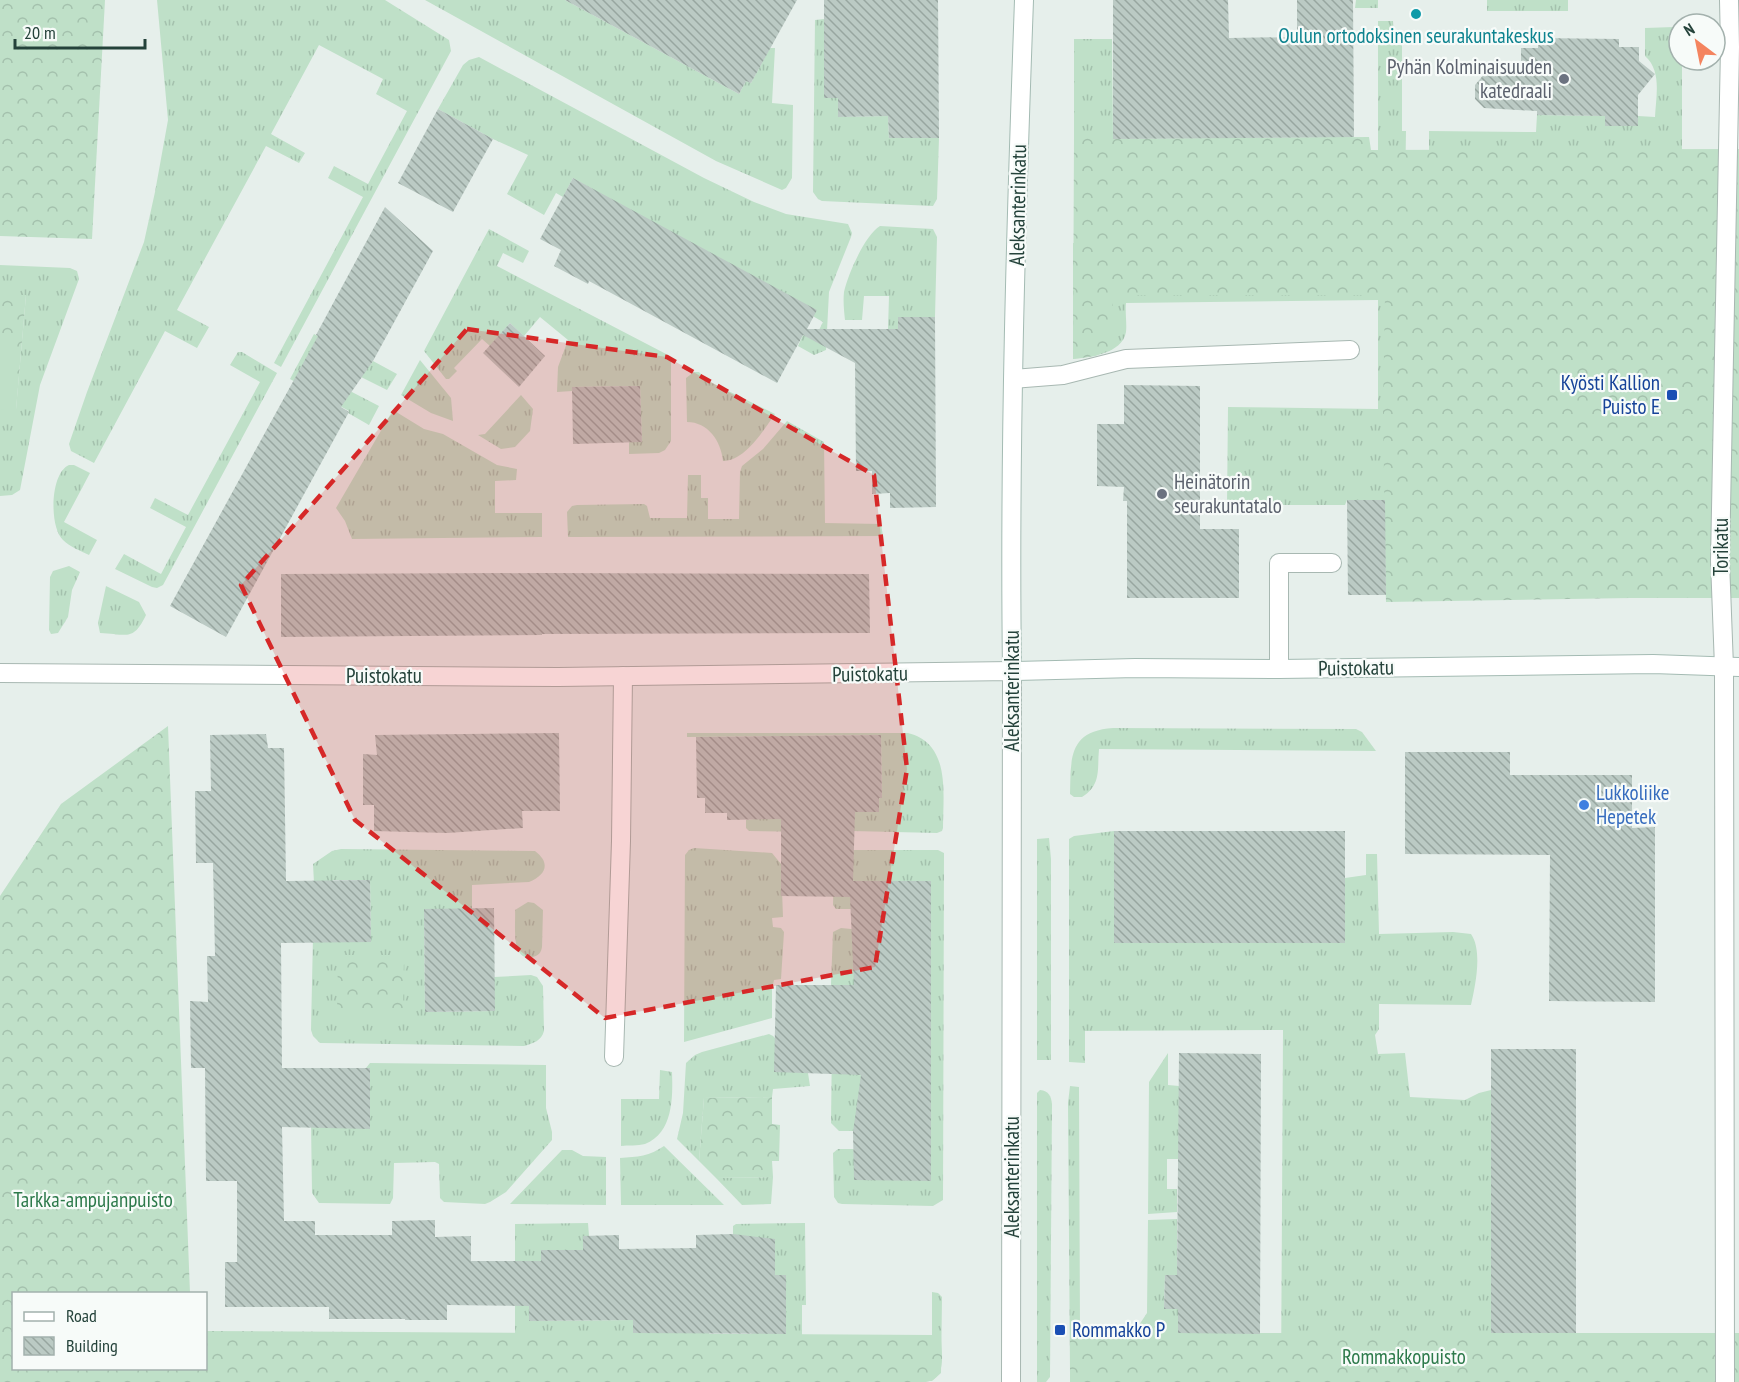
<svg xmlns="http://www.w3.org/2000/svg" width="1739" height="1382" font-family="'PT Sans Narrow',sans-serif">
	<style>
		.grass { fill: url(#grass-tufts) }
		.forest { fill: url(#forest-crowns) }
		.garden { fill: #bfe0c8 }
		.building { fill: url(#building-back-hatch) }
		.lines { fill: none; stroke-linecap: round; stroke-linejoin: round }
		.service-casing { stroke: #a8b8b2; stroke-width: 20 }
		.minor-casing { stroke: #a8b8b2; stroke-width: 20 }
		.secondary-casing { stroke: #a4bbb3; stroke-width: 20 }
		.service { stroke: #fff; stroke-width: 18 }
		.minor { stroke: #fff; stroke-width: 18 }
		.secondary { stroke: #fff; stroke-width: 18 }
		.marked { fill: #d62828; fill-opacity: 0.2; stroke: #d62828; stroke-width: 4.5; stroke-dasharray: 12 8; stroke-linejoin: round }
		.culture-dot { fill: #0f9aa8; stroke: #f7fbf9; stroke-width: 2 }
		.worship-dot { fill: #6b7280; stroke: #f7fbf9; stroke-width: 2 }
		.transit-dot { fill: #1a4fb4; stroke: #f7fbf9; stroke-width: 2 }
		.shop-dot { fill: #3f7fe0; stroke: #f7fbf9; stroke-width: 2 }
		.labels { text-anchor: middle; stroke-width: 4.5; stroke-linejoin: round; paint-order: stroke }
		.culture-label { font-size: 21px; fill: #0d838f; stroke: #f7fbf9 }
		.worship-label { font-size: 21px; fill: #5b616d; stroke: #f7fbf9; text-anchor: end }
		.street-label { font-size: 21px; fill: #24423a; stroke: #f7fbf9 }
		.transit-label { font-size: 21px; fill: #164399; stroke: #f7fbf9; text-anchor: end }
		.shop-label { font-size: 21px; fill: #366cbe; stroke: #f7fbf9; text-anchor: start }
		.park-label { font-size: 21px; fill: #2d7a4b; stroke: #f7fbf9 }
	</style>
	<defs>
		<pattern id="grass-tufts" width="24" height="20" patternUnits="userSpaceOnUse" patternTransform="scale(1.5)"><rect width="24" height="20" fill="#bfe0c8"/><path d="M3 7l-1-3M5 7V3M7 7l1-3M15 17l-1-3M17 17v-4M19 17l1-3" fill="none" stroke="#a4c1ad"/></pattern>
		<pattern id="forest-crowns" width="20" height="18" patternUnits="userSpaceOnUse" patternTransform="scale(1.5)"><rect width="20" height="18" fill="#bfe0c8"/><path d="M2 6a3 3 0 1 1 6 0M12 15a3 3 0 1 1 6 0" fill="none" stroke="#a4c1ad"/></pattern>
		<pattern id="building-back-hatch" width="6" height="6" patternUnits="userSpaceOnUse" patternTransform="scale(1.5)"><rect width="6" height="6" fill="#bbcac4"/><path d="M-1 5l2 2M0 0l6 6M5-1l2 2" fill="none" stroke="#98a6a0"/></pattern>
	</defs>
	<rect width="100%" height="100%" fill="#e6efeb"/>
	<g class="grass">
		<path d="M157,0H385L449,40L451,51L281,367L274,363L363,197L328,178L334,166L368,184L407,111L376,94L383,79L319,45L271,134L305,153L299,163L266,146L177,310L209,327L197,348L165,331L94,463L71,451L69,444L87,392L144,242L155,192L168,120Z"/>
		<path d="M425,0H565L739,94L746,81L751,83L770,48H775L772,103L793,105L792,178L786,188L782,190L716,161Z"/>
		<path d="M1356,0H1378V8H1355Z"/>
		<rect x="1487" y="0" width="81" height="11"/>
		<path d="M824,19L838,98L839,117L888,116L889,138H939L937,199L933,206L822,201L818,199L813,192L815,20Z"/>
		<path d="M1378,21H1393L1394,45H1402V131H1406L1405,193L1378,150Z"/>
		<path d="M1674,27L1679,29V60H1682V150L1429,196V131L1536,132L1537,115L1605,116V126H1637L1638,116L1655,117C1656,96 1662,71 1645,56V28Z"/>
		<path d="M1074,39H1112L1113,139L1354,137L1074,197Z"/>
		<path d="M479,57L704,178L754,202L786,214L848,224L852,233L851,237L829,292L826,350L814,355L798,346L803,335L814,340L823,322L573,178L563,197L556,193L544,215L507,194L528,155L493,139L438,109L463,65L469,60Z"/>
		<path d="M880,226L933,229L937,237L935,317H898V329H888L889,296H864L862,320H845C844,311 843,301 844,292C848,274 865,235 880,226Z"/>
		<path d="M489,229L529,251L523,263L503,253L497,266L668,355L671,362V441L665,450L659,453L629,454V442H642L640,386L572,387V391L557,392L558,367L568,340L540,317L524,336L510,323L490,346L482,339L454,368L457,371L449,379H446L424,351Z"/>
		<path d="M1073,243L1396,245L1386,602L1385,500H1347L1345,505H1227L1228,407L1378,409V300L1126,303C1125,313 1127,323 1126,332C1122,354 1090,357 1073,359Z"/>
		<path d="M0,265L70,268L77,271L79,279L40,385L20,490L12,495L0,496V409H16L26,295H0Z"/>
		<path d="M314,334L371,364L373,361L397,374L387,390L329,361L321,376L379,406L369,425L348,413L349,411L290,379Z"/>
		<path d="M238,352H242L277,373L163,585L157,588L152,587L115,569L124,554L161,574L186,527L150,508L155,498L188,515L260,382L230,365Z"/>
		<path d="M420,360L451,398L453,421L431,413L401,395Z"/>
		<path d="M694,372H699L708,381L775,414C763,431 745,461 723,461C721,441 708,422 687,422L686,378Z"/>
		<path d="M521,395L533,409L530,431L515,447L501,449L478,435L485,434Z"/>
		<path d="M393,410L424,429L443,434L497,465L517,469L516,480L495,481V513H542V537L352,539L345,521L336,508Z"/>
		<path d="M787,421L824,442L825,523L881,524L883,536L568,537L567,512L572,506L577,505L644,504L647,506L650,518H687L688,475H701V498H708V519H739L740,472L742,466L763,449Z"/>
		<path d="M69,465H74L90,473L64,522L97,540L89,555C81,551 70,547 63,540C49,527 50,473 69,465Z"/>
		<path d="M69,566L80,572L72,590L68,617L58,633L51,634L49,630L50,577L53,571Z"/>
		<path d="M106,586L139,602L146,615C133,642 127,634 100,633L98,623Z"/>
		<path d="M1113,728L1356,729L1362,732L1376,751L1099,749C1097,768 1102,785 1082,797H1074L1070,794C1071,759 1068,731 1113,728Z"/>
		<path d="M687,733H908C951,744 943,793 943,828L942,831L937,833L852,831L855,812L879,811V798L882,797L881,735L687,737Z"/>
		<path d="M829,810L819,832L749,831L746,828V820Z"/>
		<path d="M1114,831L1115,943H1344L1345,878L1366,875V854H1377L1379,934L1453,932L1471,934C1483,951 1475,987 1471,1005L1379,1004V1029L1375,1035L1378,1054L1405,1053L1410,1097L1465,1100L1479,1093L1491,1090V1333H1677L1281,1382L1283,1030L1085,1031V1063L1069,1062V839L1074,836Z"/>
		<path d="M1049,838L1051,859V1060H1037V839Z"/>
		<path d="M694,848L772,853L781,864L783,917L772,918L773,927L781,928L784,932L781,979L774,980L772,989V1018L684,1042L685,855L689,850Z"/>
		<path d="M341,849L535,851C551,863 546,875 529,882L472,885V909H424L425,1012L494,1011V977L531,975L537,977L543,986L544,1031C541,1041 534,1043 524,1046L320,1043L313,1036L311,1030L313,936L371,941L370,880H333L332,884L314,883L313,864L332,851Z"/>
		<path d="M853,850H938L944,853L943,1200L933,1206L842,1204L838,1203L834,1197L833,1153L838,1149H853L854,1152L868,1170L869,1180H931V881H872L861,909H836L833,905L834,863Z"/>
		<path d="M528,902L534,903L543,910L542,947C541,953 539,955 533,957C510,963 516,924 515,910Z"/>
		<path d="M841,928L861,930V1019L830,1009L833,932Z"/>
		<path d="M769,1034L773,1036L808,1073L810,1086L773,1089L772,1097L704,1098L699,1161L677,1139L683,1113L686,1063L695,1055L702,1052Z"/>
		<path d="M861,1037V1131H839L831,1123L832,1042Z"/>
		<path d="M1168,1053V1085L1179,1086V1159H1167V1189H1177V1212L1148,1214L1149,1082Z"/>
		<path d="M370,1063L546,1065V1108L552,1132V1140L506,1192L490,1202L485,1204L444,1202L440,1198L439,1164L435,1162L394,1163L393,1198L390,1204L319,1203L312,1193L311,1122L370,1068H366Z"/>
		<path d="M660,1070L672,1072C673,1098 673,1133 645,1144C638,1146 628,1145 621,1146V1099H659Z"/>
		<path d="M1070,1086L1079,1087L1080,1333H1139V1325L1147,1313L1148,1220L1177,1219V1275H1165L1164,1308L1178,1309V1333L1260,1334L1074,1382L1070,1372L1068,1103Z"/>
		<path d="M1040,1090C1049,1091 1051,1096 1052,1104L1050,1377L1046,1382H1037V1093Z"/>
		<path d="M664,1146L724,1205H621L620,1158C637,1157 650,1156 664,1146Z"/>
		<path d="M562,1150H572L583,1156L606,1157V1205L510,1204Z"/>
		<path d="M773,1177L771,1204L742,1205L716,1178Z"/>
		<path d="M588,1223L589,1236H583V1250L541,1276H529L530,1321L633,1320V1333H687L709,1321V1334H751L786,1297V1275H775V1251L733,1234V1226L736,1224L805,1223L806,1305H802V1335H932V1292L938,1293L942,1297L941,1373L932,1381L515,1382V1224Z"/>
	</g>
	<g class="forest">
		<path d="M0,0H105L92,239L0,236Z"/>
		<path d="M1074,136L1113,139L1369,137L1371,150L1739,149V598H1630L1386,602L1383,412L1385,295H1113L1111,349L1095,356L1073,359Z"/>
		<path d="M0,295H26L16,410V347H0Z"/>
		<path d="M168,726L190,1293L14,1294V1368H206V1331L933,1335H941C941,1352 948,1379 926,1382H0V896L61,804Z"/>
		<path d="M338,955H404L403,1016H337Z"/>
		<path d="M772,1097V1124L780,1125L779,1161H772L773,1177L716,1178L699,1161L704,1098Z"/>
		<rect x="1070" y="1333" width="669" height="49"/>
	</g>
	<path class="garden" d="M0,347H16V410L0,409Z"/>
	<g class="building">
		<path d="M565,0H797L751,83L746,81L739,94Z"/>
		<path d="M824,0H938L939,138H889L888,116L838,117V98H824Z"/>
		<path d="M1113,0H1228L1229,38L1297,37V0H1353L1354,137L1113,139Z"/>
		<path d="M1538,38L1619,39V47H1639V61L1655,74L1638,95V126H1605V116L1537,115V111L1484,108L1475,99V85L1491,66H1521V48H1538Z"/>
		<path d="M438,109L493,139L453,212L398,183Z"/>
		<path d="M573,178L817,310L807,329H898V317H935L936,507L890,508V493L872,494V471H856L855,363L803,335L777,383L589,281L588,284L554,266L561,250L540,239Z"/>
		<path d="M385,207L433,251L373,361L341,407L349,412L226,637L170,606L318,336L316,335Z"/>
		<path d="M510,323L545,356L519,387L483,353Z"/>
		<path d="M1124,385L1200,386V529H1239V598H1127V501H1123L1124,487L1097,486V424H1124Z"/>
		<path d="M640,386L642,442L573,444L572,387Z"/>
		<path d="M1347,500H1385L1386,595H1348Z"/>
		<path d="M542,573L869,574L870,633L542,634V635L281,637V574Z"/>
		<path d="M559,733L560,811H522L523,828L447,833L374,831V805H363V754L377,755L375,735Z"/>
		<path d="M266,734L268,748H284L286,881L370,880L371,942L281,943L282,1068H370V1129L282,1127L284,1221H315V1235H392V1221L435,1220V1237L471,1236V1261H541V1250H583V1236L619,1235V1249L696,1248V1235L733,1234L775,1239V1275H786V1334L633,1333V1320L529,1321V1306L447,1305V1320H405V1319H329V1307H225V1262H237V1181H206L205,1068H191L190,1001L208,1002L207,956H215L213,863H196L195,791H211L210,735Z"/>
		<path d="M881,735L882,798H879V812H855L853,881H931V1181L854,1180L853,1132L861,1075L774,1072L776,985H854L850,897L781,896V819L727,820V813H705V798H697L696,737Z"/>
		<path d="M1405,752H1510V775H1632V828L1655,827V1002L1549,1001L1550,855L1405,854Z"/>
		<rect x="1114" y="831" width="231" height="112"/>
		<path d="M494,908L495,1011L425,1012L424,909Z"/>
		<rect x="1491" y="1049" width="85" height="284"/>
		<path d="M1179,1053L1261,1054L1260,1334L1178,1333V1309H1164L1165,1275H1177Z"/>
	</g>
	<g class="lines">
		<defs>
			<g id="service">
				<path d="M1014,379L1063,375L1126,359L1350,350"/>
				<path d="M1279,669V563H1332"/>
				<path d="M614,1057L621,841L623,676"/>
			</g>
			<g id="minor">
				<path d="M0,673L558,677L1012,671L1011,1382"/>
				<path d="M1725,1382L1724,667L1720,561L1730,47L1729,0"/>
			</g>
			<path id="secondary" d="M1024,0C1016,223 1009,447 1012,671L1135,668L1279,669L1653,664L1739,667"/>
		</defs>
		<use href="#service" class="service-casing"/>
		<use href="#minor" class="minor-casing"/>
		<use href="#secondary" class="secondary-casing"/>
		<use href="#service" class="service"/>
		<use href="#minor" class="minor"/>
		<use href="#secondary" class="secondary"/>
	</g>
	<path class="marked" d="M467,329L667,357L874,475L907,769L875,967L605,1018L355,820L241,585Z"/>
	<circle class="culture-dot" cx="1416" cy="14" r="6"/>
	<g class="worship-dot">
		<circle cx="1564" cy="79" r="6"/>
		<circle cx="1162" cy="494" r="6"/>
	</g>
	<g class="transit-dot">
		<rect x="1666" y="389" width="12" height="12" rx="3"/>
		<rect x="1054" y="1324" width="12" height="12" rx="3"/>
	</g>
	<circle class="shop-dot" cx="1584" cy="805" r="6"/>
	<g class="labels">
		<g class="culture-label">
			<text x="1416" y="43">Oulun ortodoksinen seurakuntakeskus</text>
		</g>
		<g class="worship-label">
			<text x="1552" y="74">Pyhän Kolminaisuuden<tspan x="1552" dy="24">katedraali</tspan></text>
			<text x="1174" y="489" text-anchor="start">Heinätorin<tspan x="1174" dy="24">seurakuntatalo</tspan></text>
		</g>
		<g class="street-label">
			<text transform="translate(1018 205) rotate(-89)" y="7">Aleksanterinkatu</text>
			<text transform="translate(1721 547) rotate(-90)" y="7">Torikatu</text>
			<text transform="translate(1356 668) rotate(-1)" y="7">Puistokatu</text>
			<text transform="translate(870 674) rotate(-1)" y="7">Puistokatu</text>
			<text x="384" y="683">Puistokatu</text>
			<text transform="translate(1012 691) rotate(-90)" y="7">Aleksanterinkatu</text>
			<text transform="translate(1012 1177) rotate(-90)" y="7">Aleksanterinkatu</text>
		</g>
		<g class="transit-label">
			<text x="1660" y="390">Kyösti Kallion<tspan x="1660" dy="24">Puisto E</tspan></text>
			<text x="1072" y="1337" text-anchor="start">Rommakko P</text>
		</g>
		<g class="shop-label">
			<text x="1596" y="800">Lukkoliike<tspan x="1596" dy="24">Hepetek</tspan></text>
		</g>
		<g class="park-label">
			<text x="93" y="1207">Tarkka-ampujanpuisto</text>
			<text x="1404" y="1364">Rommakkopuisto</text>
		</g>
	</g>
	<rect x="12" y="1292" width="195" height="78" fill="#f7fbf9" stroke="#a3b1ad" stroke-width="1.5"/>
	<rect x="24" y="1312" width="30" height="9" fill="#ffffff" stroke="#a3b1ad" stroke-width="1.5"/>
	<text x="66" y="1322" font-size="18" fill="#24423a">Road</text>
	<rect x="24" y="1337" width="30" height="18" fill="url(#building-back-hatch)" stroke="#a3b1ad" stroke-width="1.5"/>
	<text x="66" y="1352" font-size="18" fill="#24423a">Building</text>
	<g transform="translate(1697 42) rotate(328)"><circle r="28" fill="#f7fbf9" stroke="#a3b1ad" stroke-width="1.5"/>
	<path d="M0-4.5L10 22L0 15L-10 22Z" fill="#f4845f"/>
	<text y="-9" font-size="16" font-weight="bold" text-anchor="middle" fill="#24423a">N</text>
	</g>
	<path d="M15 39v9h130v-9" fill="none" stroke="#24423a" stroke-width="3"/>
	<text x="24" y="39" font-size="18" fill="#24423a" stroke="#f7fbf9" stroke-width="4.5" paint-order="stroke">20 m</text>
</svg>
